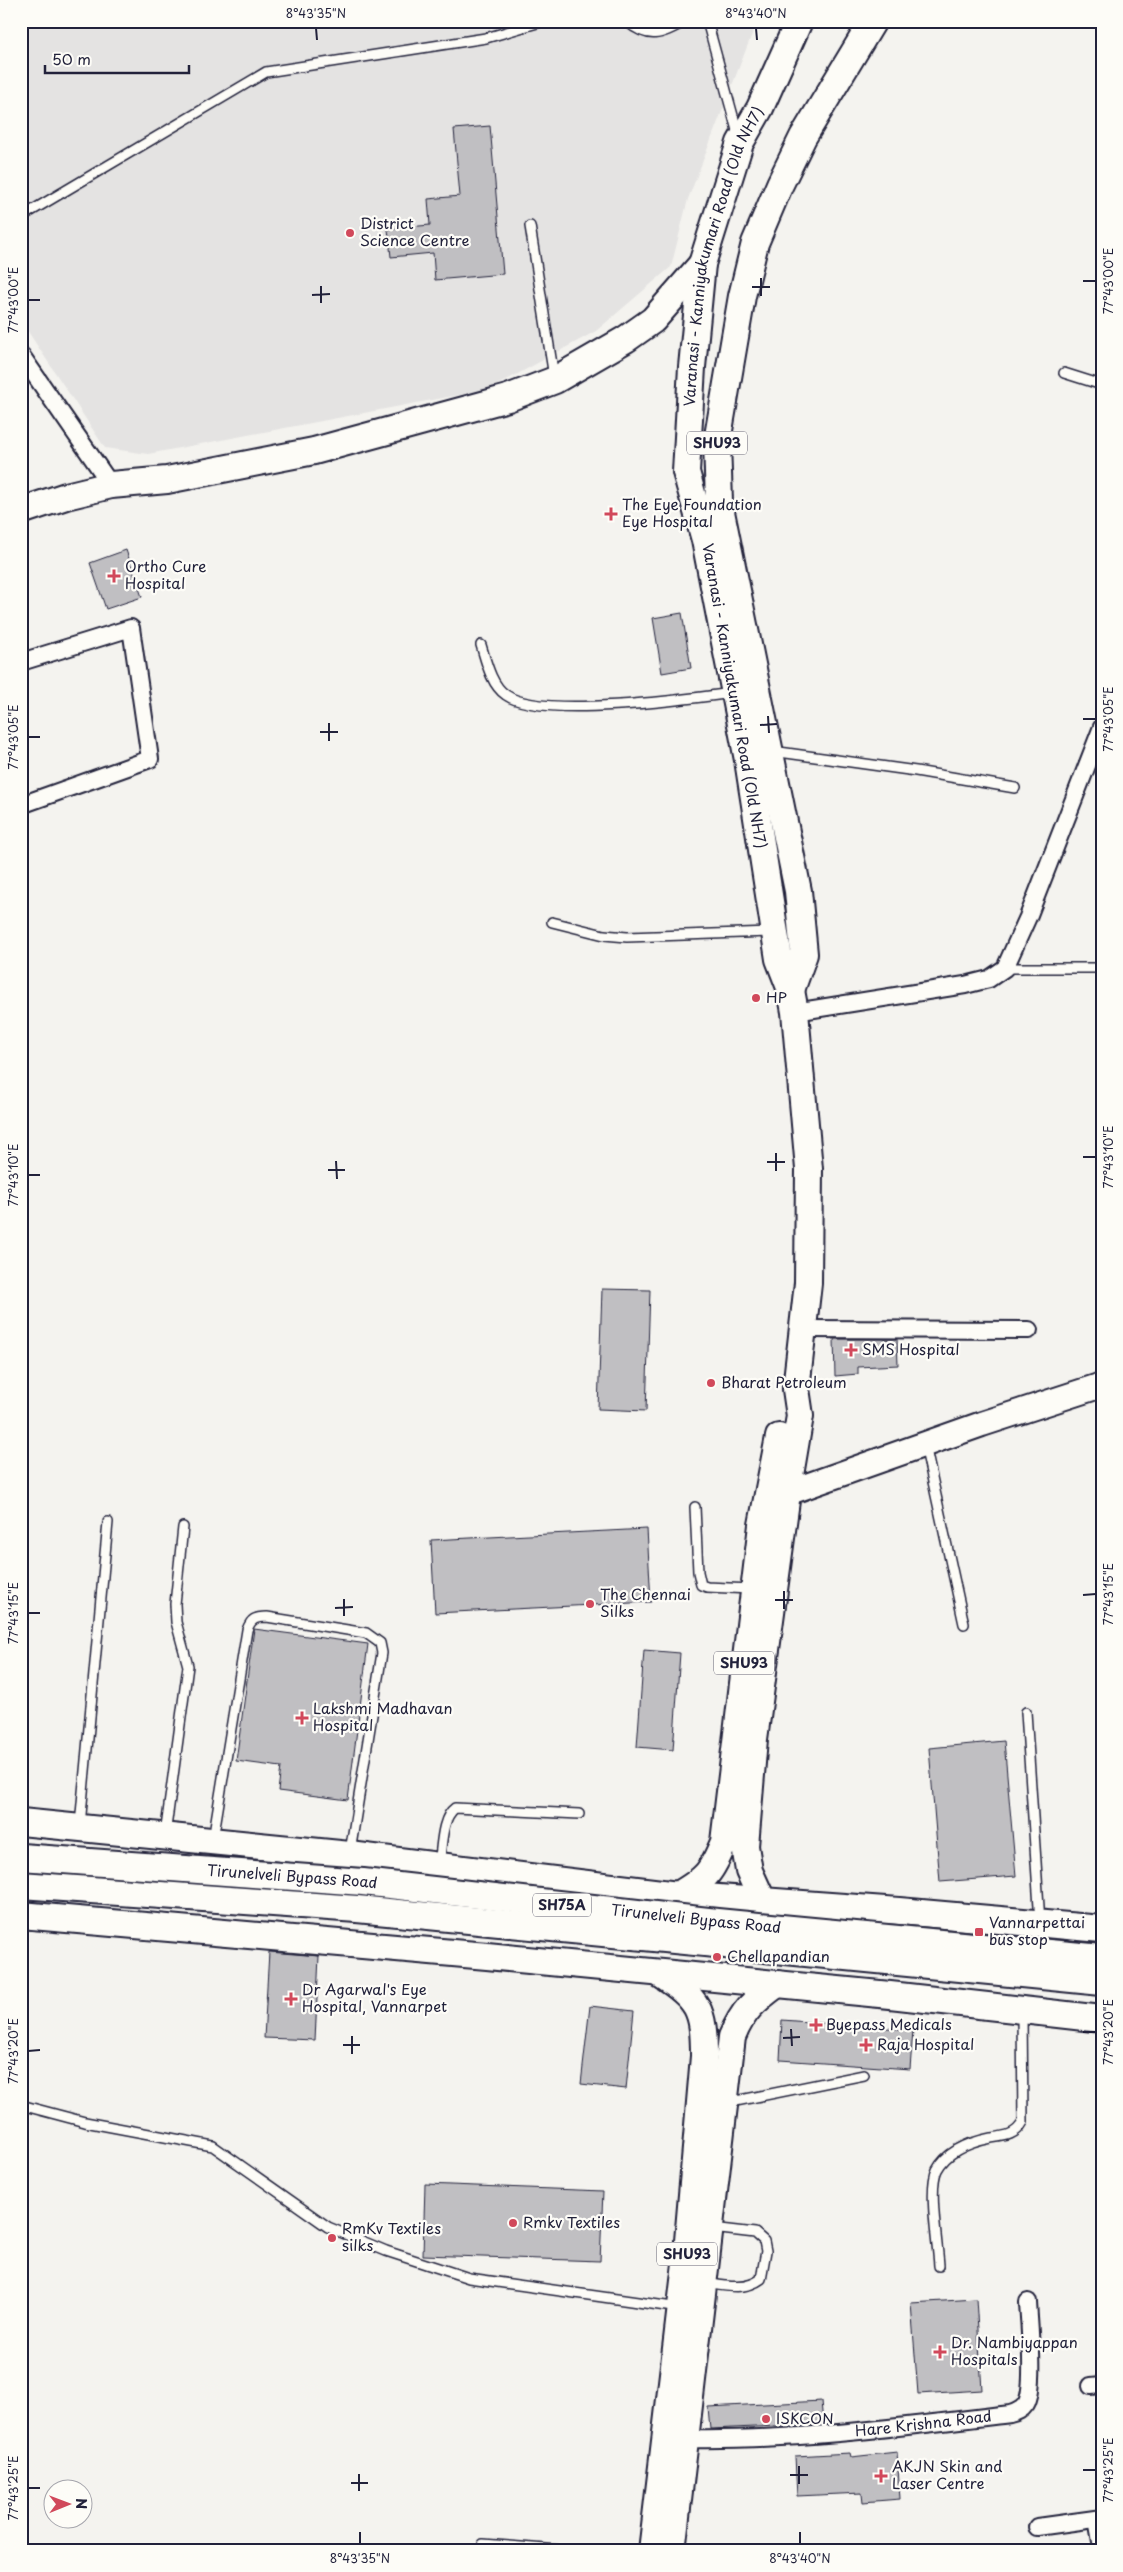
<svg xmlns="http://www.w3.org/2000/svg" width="1123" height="2572" font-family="'Playpen Sans',sans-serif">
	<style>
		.built { fill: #e4e3e2 }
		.building { fill: #c0bfc2; stroke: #22223b }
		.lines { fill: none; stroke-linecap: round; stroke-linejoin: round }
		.lane-casing { stroke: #22223b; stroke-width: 12 }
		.street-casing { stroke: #22223b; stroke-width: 20 }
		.secondary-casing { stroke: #22223b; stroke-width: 28 }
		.primary-casing { stroke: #22223b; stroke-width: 30 }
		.lane { stroke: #fdfcf7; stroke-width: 9 }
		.street { stroke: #fdfcf7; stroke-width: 16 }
		.secondary { stroke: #fdfcf7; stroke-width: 24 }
		.primary { stroke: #fdfcf7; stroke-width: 26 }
		.primary-bridge-casing { stroke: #22223b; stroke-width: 30; stroke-linecap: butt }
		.primary-bridge { stroke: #fdfcf7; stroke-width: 26 }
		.ticks { fill: none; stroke: #22223b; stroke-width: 2 }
		.poi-dot { fill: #d1495b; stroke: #fdfcf7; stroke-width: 2 }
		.labels { text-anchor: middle; stroke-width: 4.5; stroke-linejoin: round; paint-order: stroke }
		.shield { fill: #fdfcf7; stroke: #646373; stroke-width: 1 }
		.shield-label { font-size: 14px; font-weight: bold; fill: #22223b }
		.poi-label { font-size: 15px; fill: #22223b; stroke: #fdfcf7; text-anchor: start }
		.street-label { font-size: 15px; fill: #22223b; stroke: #fdfcf7 }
		.neatline { fill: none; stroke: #22223b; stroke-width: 2 }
		.ticks-label { font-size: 12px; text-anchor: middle; fill: #22223b }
	</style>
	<rect width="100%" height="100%" fill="#f4f3ef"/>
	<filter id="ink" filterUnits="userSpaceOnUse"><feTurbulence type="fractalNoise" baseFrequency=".02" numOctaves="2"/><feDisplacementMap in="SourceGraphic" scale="10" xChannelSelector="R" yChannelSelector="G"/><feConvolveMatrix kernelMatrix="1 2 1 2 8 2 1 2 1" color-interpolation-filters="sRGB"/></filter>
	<g filter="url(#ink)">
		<path class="built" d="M21,21H757L688,199L671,267L596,331L490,389L148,454L105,448L21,321Z"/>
		<g class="building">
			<path d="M490,126L503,274L435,280L433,253L391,257L388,229L430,225L428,199L460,196L454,129Z"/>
			<path d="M126,550L142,597L106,609L90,563Z"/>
			<path d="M682,613L691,668L662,673L653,618Z"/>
			<path d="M602,1289L650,1290L646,1411L598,1409Z"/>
			<path d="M834,1339H897L898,1365L858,1367V1374L835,1376Z"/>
			<path d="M647,1529L651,1602L435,1613L431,1540Z"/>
			<path d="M254,1629L368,1644L348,1800L278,1791L281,1767L236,1761Z"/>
			<path d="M644,1650L680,1653L673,1750L637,1747Z"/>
			<path d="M1004,1741L1016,1876L940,1882L929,1748Z"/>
			<path d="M269,1952L319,1956L315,2040L264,2038Z"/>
			<path d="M590,2006L634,2011L626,2089L581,2084Z"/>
			<path d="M782,2020L913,2030L910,2069L780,2060Z"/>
			<path d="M425,2184L603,2191L600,2261L423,2255Z"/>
			<path d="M976,2299L982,2390L918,2394L911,2303Z"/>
			<path d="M821,2401L823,2424L710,2429L708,2407Z"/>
			<path d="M897,2452L900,2499L863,2502L862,2493L797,2496L795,2456L850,2453L851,2457Z"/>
		</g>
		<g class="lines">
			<defs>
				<g id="lane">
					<path d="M626,21C650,41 661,34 686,21"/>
					<path d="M707,21L738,134"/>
					<path d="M21,217L266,72L486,38L544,21"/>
					<path d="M530,226L554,377"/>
					<path d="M1064,373L1102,385"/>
					<path d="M481,645C486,661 491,685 506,695C539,719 689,699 732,693"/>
					<path d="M772,751L916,771L1015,788"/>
					<path d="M552,922L604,935L627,937L773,932"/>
					<path d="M1005,968H1102"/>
					<path d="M925,1445L964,1624"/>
					<path d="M695,1507L698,1572L701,1585L707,1587L751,1589"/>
					<path d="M1026,1712L1040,1922"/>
					<path d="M80,1825L108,1522"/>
					<path d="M165,1835L188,1666L176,1622L175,1604L183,1527"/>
					<path d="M213,1839L247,1630C251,1619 255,1617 267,1617L366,1633L380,1643L382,1653L350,1852"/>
					<path d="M439,1864C442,1848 441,1818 455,1808L579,1814"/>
					<path d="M726,2103L864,2075"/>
					<path d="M21,2105L85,2122L213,2146L328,2227L386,2251L469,2278L680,2308"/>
					<path d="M939,2266C938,2245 928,2188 937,2170C947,2151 971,2142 991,2138C1006,2136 1016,2135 1023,2122L1022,2013"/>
					<path d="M706,2283C725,2286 745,2291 761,2279L766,2251L764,2241L755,2233L712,2228"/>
					<path d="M483,2544L572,2551"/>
				</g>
				<g id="street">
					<path d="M21,355L111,485"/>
					<path d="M21,662L131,628L150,759L21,805"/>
					<path d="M795,1012L965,985L989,979L1005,968L1028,917L1102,727"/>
					<path d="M803,1329L1029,1330"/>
					<path d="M1091,2386L1102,2385"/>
					<path id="s1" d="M685,2439C794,2441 902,2427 1010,2414C1017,2412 1022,2410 1026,2404C1036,2387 1029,2324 1028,2302"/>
					<path d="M1097,2519L1102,2547"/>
					<path d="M1037,2527L1102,2518"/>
				</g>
				<path id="secondary" d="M787,1493L982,1424L1102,1385"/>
				<g id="primary">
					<path d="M21,511L66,496L111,485L167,480L314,451L508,398L555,380L626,339L653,320L702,264"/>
					<path d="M791,990L804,954L798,891L719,502L717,442L742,296L755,243L780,184L803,137L873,21"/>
					<path d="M21,1822L350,1855L678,1895L899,1911L1102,1929"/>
					<path d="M678,1895C707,1878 711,1873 724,1842L762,1525L779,1437"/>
					<path id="s2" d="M763,1902L749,1871L745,1846L754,1739L787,1493L800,1416L796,1389L808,1283L809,1169L795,1012L791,990L779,959L748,760L705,540L686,472L692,367L702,264L740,143L760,108L799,21"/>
					<path d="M21,1915L487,1956L890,1995L1102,2019"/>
					<path d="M652,2551L686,2264L704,2056C704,2009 699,2000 660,1974"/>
					<path d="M672,2551L732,2037C743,2010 754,2001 777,1984"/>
				</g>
			</defs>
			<use href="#lane" class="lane-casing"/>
			<use href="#street" class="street-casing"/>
			<use href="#secondary" class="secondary-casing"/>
			<use href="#primary" class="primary-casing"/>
			<use href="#lane" class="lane"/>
			<use href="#street" class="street"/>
			<use href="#secondary" class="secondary"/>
			<use href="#primary" class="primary"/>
			<defs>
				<g id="primary-bridge">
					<path id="s3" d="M21,1857L363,1882L717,1922L1102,1958"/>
					<path d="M21,1885L357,1909L1102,1982"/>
				</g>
			</defs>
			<use href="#primary-bridge" class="primary-bridge-casing"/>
			<use href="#primary-bridge" class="primary-bridge"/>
		</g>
	</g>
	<path class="ticks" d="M316,28L317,40M756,28L757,40M761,278V296M1083,281H1096M321,286V303M752,287H770M312,295L330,294M28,300H40M768,716L769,733M1083,719H1096M329,723V741M760,725L777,724M320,732H338M28,737H40M776,1153V1171M1083,1157H1096M336,1161L337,1179M767,1162H785M328,1170H345M28,1175H40M784,1591V1609M1083,1595L1096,1594M344,1599V1616M775,1600H793M335,1608L353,1607M28,1613H40M791,2029L792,2046M1083,2032H1096M352,2036V2054M783,2038L800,2037M343,2045H360M28,2051L40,2050M799,2466V2484M1083,2470H1096M359,2474V2491M790,2475H808M351,2483H368M28,2488H40M360,2532V2544M800,2532V2544"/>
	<g class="poi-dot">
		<circle cx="350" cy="233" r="5"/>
		<path d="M608.5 506.5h5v5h5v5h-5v5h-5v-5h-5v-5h5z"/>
		<path d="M111.5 568.5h5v5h5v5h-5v5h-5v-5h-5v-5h5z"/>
		<circle cx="756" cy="998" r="5"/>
		<path d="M848.5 1342.5h5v5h5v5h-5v5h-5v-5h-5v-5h5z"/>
		<circle cx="711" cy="1383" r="5"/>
		<circle cx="590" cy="1604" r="5"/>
		<path d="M299.5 1710.5h5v5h5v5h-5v5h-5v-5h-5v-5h5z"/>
		<rect x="974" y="1927" width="10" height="10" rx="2.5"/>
		<circle cx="717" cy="1957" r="5"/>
		<path d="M288.5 1991.5h5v5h5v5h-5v5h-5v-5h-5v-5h5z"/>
		<path d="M813.5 2017.5h5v5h5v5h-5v5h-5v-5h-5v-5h5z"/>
		<path d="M863.5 2037.5h5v5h5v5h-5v5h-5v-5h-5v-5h5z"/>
		<circle cx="513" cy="2223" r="5"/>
		<circle cx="332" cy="2238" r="5"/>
		<path d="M937.5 2344.5h5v5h5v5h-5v5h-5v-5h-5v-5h5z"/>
		<circle cx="766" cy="2419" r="5"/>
		<path d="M878.5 2468.5h5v5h5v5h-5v5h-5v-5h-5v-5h5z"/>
	</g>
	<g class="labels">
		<g class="shield">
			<rect x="687" y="431.5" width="60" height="23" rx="4"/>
			<rect x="714" y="1651.5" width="60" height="23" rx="4"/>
			<rect x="533" y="1893.5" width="58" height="23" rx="4"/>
			<rect x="657" y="2242.5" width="60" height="23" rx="4"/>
		</g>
		<g class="shield-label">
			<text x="717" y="448">SHU93</text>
			<text x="744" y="1668">SHU93</text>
			<text x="562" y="1910">SH75A</text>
			<text x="687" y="2259">SHU93</text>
		</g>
		<g class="poi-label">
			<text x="360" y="229">District<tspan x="360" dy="17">Science Centre</tspan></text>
			<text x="622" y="510">The Eye Foundation<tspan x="622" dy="17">Eye Hospital</tspan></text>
			<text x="125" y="572">Ortho Cure<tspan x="125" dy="17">Hospital</tspan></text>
			<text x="766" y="1003">HP</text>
			<text x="862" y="1355">SMS Hospital</text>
			<text x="721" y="1388">Bharat Petroleum</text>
			<text x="600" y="1600">The Chennai<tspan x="600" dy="17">Silks</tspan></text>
			<text x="313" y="1714">Lakshmi Madhavan<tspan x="313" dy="17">Hospital</tspan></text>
			<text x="989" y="1928">Vannarpettai<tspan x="989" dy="17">bus stop</tspan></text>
			<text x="727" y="1962">Chellapandian</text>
			<text x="302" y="1995">Dr Agarwal's Eye<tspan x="302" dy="17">Hospital, Vannarpet</tspan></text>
			<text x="826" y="2030">Byepass Medicals</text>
			<text x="877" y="2050">Raja Hospital</text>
			<text x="523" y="2228">Rmkv Textiles</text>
			<text x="342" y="2234">RmKv Textiles<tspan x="342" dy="17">silks</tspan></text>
			<text x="951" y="2348">Dr. Nambiyappan<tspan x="951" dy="17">Hospitals</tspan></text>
			<text x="776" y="2424">ISKCON</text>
			<text x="892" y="2472">AKJN Skin and<tspan x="892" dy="17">Laser Centre</tspan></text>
		</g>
		<g class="street-label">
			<text dy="5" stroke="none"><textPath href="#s2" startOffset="1671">Varanasi - Kanniyakumari Road (Old NH7)</textPath></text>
			<text transform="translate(734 696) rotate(80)" y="5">Varanasi - Kanniyakumari Road (Old NH7)</text>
			<text dy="5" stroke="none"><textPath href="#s3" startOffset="272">Tirunelveli Bypass Road</textPath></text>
			<text dy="5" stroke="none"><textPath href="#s3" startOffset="678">Tirunelveli Bypass Road</textPath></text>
			<text dy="5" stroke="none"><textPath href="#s1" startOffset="239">Hare Krishna Road</textPath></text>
		</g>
	</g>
	<rect width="1123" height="2572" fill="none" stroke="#fdfcf7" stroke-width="55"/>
	<g transform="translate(68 2504) rotate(89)"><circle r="24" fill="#fdfcf7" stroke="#a5a5ac"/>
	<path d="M0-4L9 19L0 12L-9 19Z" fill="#d1495b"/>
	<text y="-8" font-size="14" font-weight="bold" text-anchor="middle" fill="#22223b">N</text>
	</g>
	<path d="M45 65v8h144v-8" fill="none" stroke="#22223b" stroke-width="2.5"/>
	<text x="52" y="65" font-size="15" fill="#22223b" stroke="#fdfcf7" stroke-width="4" paint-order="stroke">50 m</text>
	<rect x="28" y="28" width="1068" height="2516" class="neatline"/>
	<g class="ticks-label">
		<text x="316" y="18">8°43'35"N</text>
		<text x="756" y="18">8°43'40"N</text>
		<text transform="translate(1109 281) rotate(-90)" y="4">77°43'00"E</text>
		<text transform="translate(14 300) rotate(-90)" y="4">77°43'00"E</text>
		<text transform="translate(1109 719) rotate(-90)" y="4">77°43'05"E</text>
		<text transform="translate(14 737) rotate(-90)" y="4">77°43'05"E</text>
		<text transform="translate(1109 1157) rotate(-90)" y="4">77°43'10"E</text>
		<text transform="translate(14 1175) rotate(-90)" y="4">77°43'10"E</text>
		<text transform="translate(1109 1594) rotate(-90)" y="4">77°43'15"E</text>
		<text transform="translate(14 1613) rotate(-90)" y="4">77°43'15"E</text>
		<text transform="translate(1109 2032) rotate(-90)" y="4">77°43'20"E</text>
		<text transform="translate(14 2051) rotate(-90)" y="4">77°43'20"E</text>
		<text transform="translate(1109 2470) rotate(-90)" y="4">77°43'25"E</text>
		<text transform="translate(14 2488) rotate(-90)" y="4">77°43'25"E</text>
		<text x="360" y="2563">8°43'35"N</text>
		<text x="800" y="2563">8°43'40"N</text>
	</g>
</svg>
